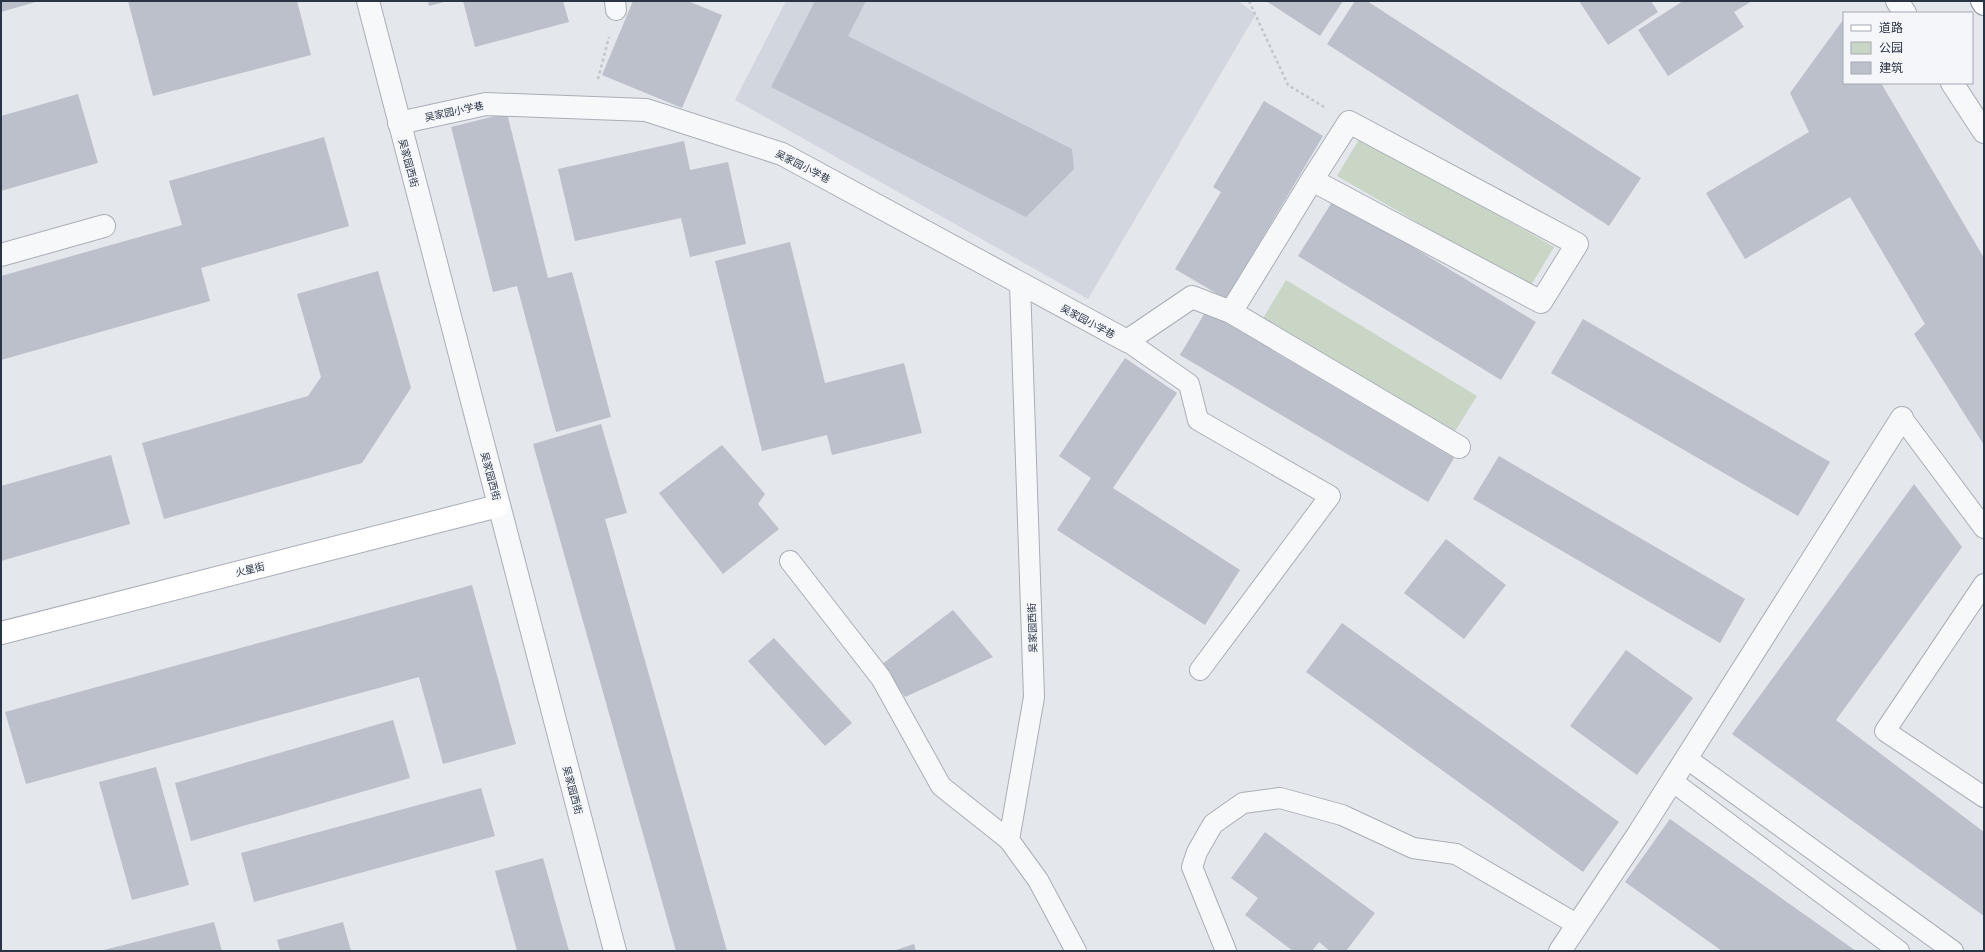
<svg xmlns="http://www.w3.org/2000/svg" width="1985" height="952" font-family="Inter,'Noto Sans SC',sans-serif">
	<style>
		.built { fill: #d2d6de }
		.green { fill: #c9d6c5 }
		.building { fill: #bbc0ca }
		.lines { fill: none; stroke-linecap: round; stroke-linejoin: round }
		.lane-casing { stroke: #a9aeb7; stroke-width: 22 }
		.street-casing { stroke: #a9aeb7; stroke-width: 24 }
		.secondary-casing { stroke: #a9aeb7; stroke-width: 24 }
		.highway-casing { stroke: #8b94a3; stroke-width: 24 }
		.path { stroke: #c2c5cb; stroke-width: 2.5; stroke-dasharray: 3 3; stroke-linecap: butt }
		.lane { stroke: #f7f8fa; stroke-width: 20 }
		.street { stroke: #f7f8fa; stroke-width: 22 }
		.secondary { stroke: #fff; stroke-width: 22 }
		.highway { stroke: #fff; stroke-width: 22 }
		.labels { text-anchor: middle; stroke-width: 3; stroke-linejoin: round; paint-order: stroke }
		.street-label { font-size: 10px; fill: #2b3445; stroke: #f4f6f9 }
	</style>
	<rect width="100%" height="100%" fill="#e4e7ec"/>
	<path class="built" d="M786,1H1238L1256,14L1088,299L735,100Z"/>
	<g class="green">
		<path d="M1361,136L1554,247L1530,287L1337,176Z"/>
		<path d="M1286,280L1477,396L1452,436L1262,320Z"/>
	</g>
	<g class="building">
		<path d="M1,1H39L1,12Z"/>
		<path d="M128,1H297L311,55L153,96Z"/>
		<path d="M428,1H448L429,6Z"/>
		<path d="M463,1H563L569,22L475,47Z"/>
		<path d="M633,1H688L722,15L682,108L602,75Z"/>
		<path d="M815,1H866L848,36L1072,149L1074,169L1026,217L771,87Z"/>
		<path d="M1266,1H1343L1320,36Z"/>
		<path d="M1355,1H1367L1641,178L1609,226L1327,44Z"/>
		<path d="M1579,1H1651L1658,12L1608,45Z"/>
		<path d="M1683,1H1752L1734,12L1744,27L1668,76L1638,30Z"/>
		<path d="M1843,20L1844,83H1881L1984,258V445L1914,334L1925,324L1850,197L1745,259L1706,193L1809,132L1790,93Z"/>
		<path d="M78,94L98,163L1,191V116Z"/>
		<path d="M1264,101L1323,136L1226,299L1175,269L1221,192L1213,187Z"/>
		<path d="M507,113L548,278L572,272L611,417L556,432L517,286L493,292L451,127Z"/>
		<path d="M324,137L349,226L201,268L210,301L1,360V276L182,225L169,181Z"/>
		<path d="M684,141L690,170L728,162L746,244L690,257L681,218L575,241L558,169Z"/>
		<path d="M1334,199L1536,322L1501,380L1298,256Z"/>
		<path d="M790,242L825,383L904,363L922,433L832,455L827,435L762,451L715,261Z"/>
		<path d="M378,271L411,388L362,463L164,519L142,443L308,396L321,377L297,294Z"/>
		<path d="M1206,311L1454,458L1428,502L1180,355Z"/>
		<path d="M1583,319L1830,462L1798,516L1551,373Z"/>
		<path d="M1125,358L1177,393L1113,488L1240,570L1205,625L1057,530L1091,478L1059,456Z"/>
		<path d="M601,424L627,513L605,519L727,951H676L533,444Z"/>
		<path d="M722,445L765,494L758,504L779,529L723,574L659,493Z"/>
		<path d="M111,455L130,524L1,561V486Z"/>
		<path d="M1499,456L1745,599L1720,643L1473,499Z"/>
		<path d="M1914,484L1962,547L1836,720L1984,832V916L1732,734Z"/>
		<path d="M1446,539L1506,585L1464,639L1404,593Z"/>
		<path d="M472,585L516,744L443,764L419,677L26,784L5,712Z"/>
		<path d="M953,610L993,657L905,697L881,665Z"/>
		<path d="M1342,623L1619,822L1583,872L1306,672Z"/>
		<path d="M774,638L852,723L825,746L748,661Z"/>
		<path d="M1626,650L1693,698L1637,775L1570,726Z"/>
		<path d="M393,720L410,778L191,841L175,783Z"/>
		<path d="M156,767L189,885L132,900L99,782Z"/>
		<path d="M481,788L495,836L254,902L241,853Z"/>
		<path d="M1670,819L1856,951H1722L1625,882Z"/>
		<path d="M1265,832L1375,913L1346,951H1330L1319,942L1312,951H1293L1245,915L1258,898L1231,878Z"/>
		<path d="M543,858L569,951H517L495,871Z"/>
		<path d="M214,922L222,951H104V950Z"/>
		<path d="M343,922L351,951H280L277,940Z"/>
		<path d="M914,944L916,951H893Z"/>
	</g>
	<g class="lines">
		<defs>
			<g id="lane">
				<path d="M615,1L616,10"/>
				<path d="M1020,284L1034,697L1009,840L1038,880L1076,951"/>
				<path d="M1127,341L1189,384L1198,420L1330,496L1200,670"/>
				<path d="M1902,418L1984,528"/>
				<path d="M790,561L881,678L941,786L1009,840"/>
				<path d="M1984,584L1885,731L1984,797"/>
				<path d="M1686,758L1953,951"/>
				<path d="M1672,781L1899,951"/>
				<path d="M1226,951L1192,867L1197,852L1213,824L1243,803L1280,798L1342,815L1413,848L1456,854L1578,925"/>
			</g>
			<g id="street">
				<path d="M368,1L615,951"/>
				<path d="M1897,1L1905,13"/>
				<path d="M1952,83L1984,132"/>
				<path d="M1349,122L1577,244L1541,302L1312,180Z"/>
				<path d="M399,123L486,104L646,110L782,154L1127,341L1192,297L1231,312L1312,180"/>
				<path d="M1,255L104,226"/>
				<path d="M1231,312L1459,447"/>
				<path d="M1560,951L1639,833L1902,418"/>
			</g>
			<path id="secondary" d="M1,633L498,506"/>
			<path id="highway" d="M1982,1L1984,4"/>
		</defs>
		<use href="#lane" class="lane-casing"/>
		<use href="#street" class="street-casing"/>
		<use href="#secondary" class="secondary-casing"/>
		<use href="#highway" class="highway-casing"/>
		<g class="path">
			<path d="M1249,1L1288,85L1324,107"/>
			<path d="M598,79L609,37"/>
		</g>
		<use href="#lane" class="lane"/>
		<use href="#street" class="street"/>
		<use href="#secondary" class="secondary"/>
		<use href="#highway" class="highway"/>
	</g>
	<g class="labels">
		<g class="street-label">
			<text transform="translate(454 111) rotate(-12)" y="4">吴家园小学巷</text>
			<text transform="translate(409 163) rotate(75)" y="4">吴家园西街</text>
			<text transform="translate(803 166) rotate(27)" y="4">吴家园小学巷</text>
			<text transform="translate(1088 321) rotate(28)" y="4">吴家园小学巷</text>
			<text transform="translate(491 476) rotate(75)" y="4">吴家园西街</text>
			<text transform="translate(250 569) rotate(-14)" y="4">火星街</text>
			<text transform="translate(1032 628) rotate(-92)" y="4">吴家园西街</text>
			<text transform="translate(573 790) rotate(75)" y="4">吴家园西街</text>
		</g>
	</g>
	<rect width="1985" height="952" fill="none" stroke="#2b3445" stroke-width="4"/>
	<rect x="1843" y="12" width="130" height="72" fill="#f4f6f9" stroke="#a4a8b1"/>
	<rect x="1851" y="25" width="20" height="6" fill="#ffffff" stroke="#a4a8b1"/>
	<text x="1879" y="32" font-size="12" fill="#2b3445">道路</text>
	<rect x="1851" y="42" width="20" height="12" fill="#c9d6c5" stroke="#a4a8b1"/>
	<text x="1879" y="52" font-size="12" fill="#2b3445">公园</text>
	<rect x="1851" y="62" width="20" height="12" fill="#bbc0ca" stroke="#a4a8b1"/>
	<text x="1879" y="72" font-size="12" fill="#2b3445">建筑</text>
</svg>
